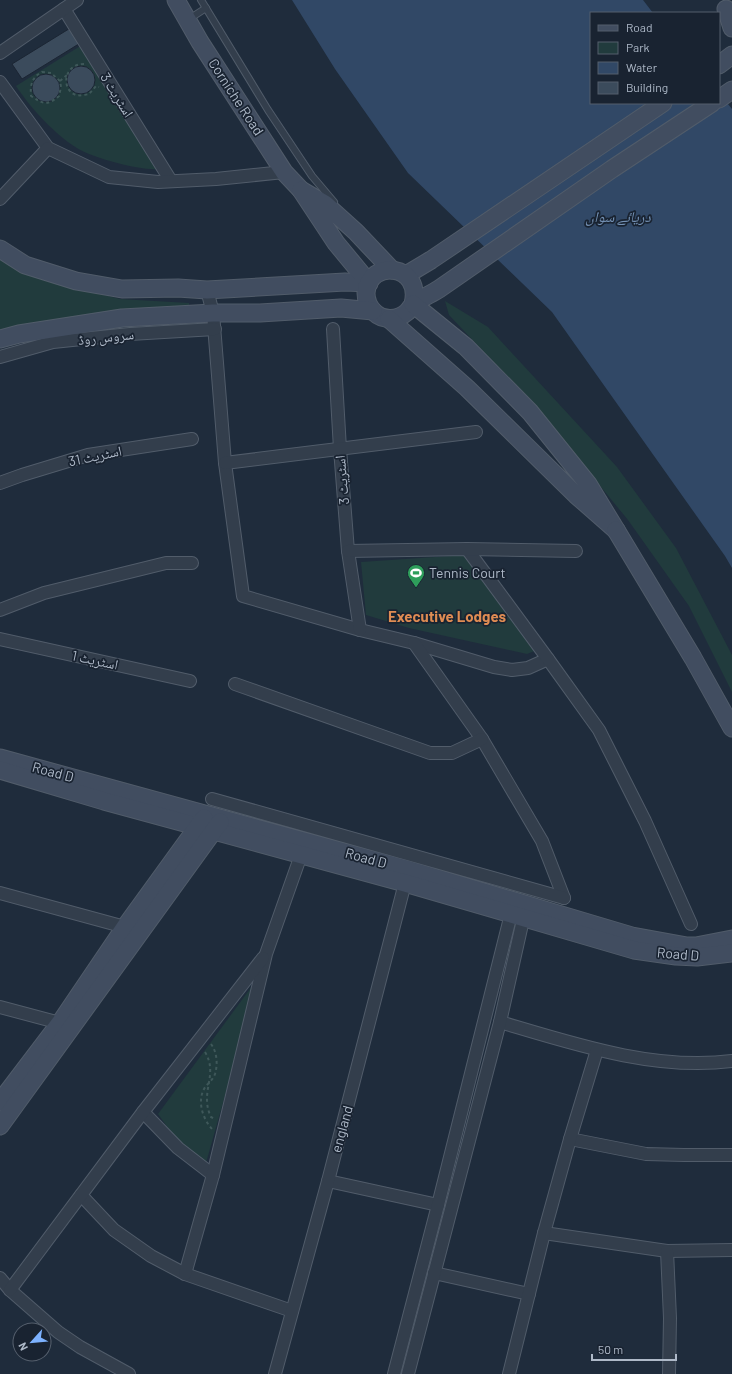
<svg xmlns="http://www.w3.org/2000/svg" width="732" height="1374" font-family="Barlow,'Noto Naskh Arabic',sans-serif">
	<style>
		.green { fill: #213b3d }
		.water { fill: #314866 }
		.building { fill: #3b4b5c; stroke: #1b2533 }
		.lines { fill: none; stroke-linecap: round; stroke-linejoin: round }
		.lane-casing { stroke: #515c6a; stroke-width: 8 }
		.street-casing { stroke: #515c6a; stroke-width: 14 }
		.secondary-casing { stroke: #515c6a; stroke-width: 19 }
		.path { stroke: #3f585a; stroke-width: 2; stroke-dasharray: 3 3; stroke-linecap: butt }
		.lane { stroke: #333e4c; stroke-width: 6 }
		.street { stroke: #333e4c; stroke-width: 12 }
		.secondary { stroke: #414d60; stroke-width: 17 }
		.labels { text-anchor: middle; stroke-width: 3.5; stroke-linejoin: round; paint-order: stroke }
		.street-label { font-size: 14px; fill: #aeb9c8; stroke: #192331 }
		.poi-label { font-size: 14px; fill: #aeb9c8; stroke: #192331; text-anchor: start }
		.water-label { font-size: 15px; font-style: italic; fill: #7390b3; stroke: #192331 }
		.neighbourhood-label { font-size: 15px; font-weight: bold; fill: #df8c53; stroke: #192331 }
	</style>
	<rect width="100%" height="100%" fill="#1f2c3c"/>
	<g class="green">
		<path d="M82,45L160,169C147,170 134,167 121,164C110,161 99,158 89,154C63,144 31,109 16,86Z"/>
		<path d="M0,254L43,280L120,299L189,303V311L0,333Z"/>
		<path d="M445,301L488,327L617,467L676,548L732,655V692L689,606L628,520L533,404L449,315Z"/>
		<path d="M465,555L537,650L527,654L409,628L366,615L361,562Z"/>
		<path d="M258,978L206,1163L176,1139L158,1114Z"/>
	</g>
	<path class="water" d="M292,0H643L653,13H591V103H719V93L732,109V568L725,556L552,312L408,173L335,69Z"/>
	<g class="building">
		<path d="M72,27L82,42L22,79L12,64Z"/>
		<circle cx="81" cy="80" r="14"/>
		<circle cx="46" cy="88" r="14"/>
	</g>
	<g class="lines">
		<defs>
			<g id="lane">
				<path d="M201,0L268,110L312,176L334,202"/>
				<path d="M189,19L206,8"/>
			</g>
			<g id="street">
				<path d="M64,9L171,181"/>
				<path d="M0,53L77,0"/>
				<path d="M0,82L48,148L109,177L158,182L216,179L284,172"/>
				<path d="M0,199L48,148"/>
				<path d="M207,290L213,313L225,463L243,596L360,630L414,643L494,667L512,670L528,668L548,659"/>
				<path d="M333,329L340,449L348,551L360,630"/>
				<path d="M0,357L53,342L130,334L215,329"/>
				<path d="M225,463L476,432"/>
				<path d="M0,483L22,475L88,455L192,439"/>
				<path d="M467,549L548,659L599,730L645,821L691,924"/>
				<path d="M348,551L467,549L576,551"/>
				<path d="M0,610L44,593L166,563H192"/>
				<path d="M0,639L190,681"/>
				<path d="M414,643L482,739L542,841L564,898"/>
				<path d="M235,684L430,753H452L482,739"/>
				<path d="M212,799L564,898"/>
				<path d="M0,893L125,927"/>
				<path d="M0,1007L60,1023"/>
				<path d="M500,1022C574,1044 655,1071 732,1061"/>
				<path d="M143,1112L178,1148L213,1175"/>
				<path d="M570,1139L646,1154L684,1155H732"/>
				<path d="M328,1181L438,1205"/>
				<path d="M81,1195L114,1230L151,1256L185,1274L292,1311"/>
				<path d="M544,1233L667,1251L732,1250"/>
				<path d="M667,1251L670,1318L669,1374"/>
				<path d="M434,1273L529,1294"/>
				<path d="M185,1274L213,1175L266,954L301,855"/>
				<path d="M0,1278L10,1290L58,1332L80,1347L129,1374"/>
				<path d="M10,1290L143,1112L263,958"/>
				<path d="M275,1374L328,1181L405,883"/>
				<path d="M394,1374L438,1205L513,906"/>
				<path d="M408,1374L500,1022L525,911"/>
				<path d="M509,1374L544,1233L570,1139L597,1050"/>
			</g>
			<g id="secondary">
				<path d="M176,0L200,42L284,172L301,190"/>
				<path d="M726,9L732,28"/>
				<path d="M719,65L732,55"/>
				<path d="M719,99L732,90"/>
				<path d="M0,249L25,265L76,281L122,289L178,288L207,290L345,282L369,283"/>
				<path d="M406,275L431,260L663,103"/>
				<path d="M369,283L336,243L301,190L325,204L356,232L392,270"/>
				<path d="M413,304C423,264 369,258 366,293C366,300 369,307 374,312C383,321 398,320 407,312C410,309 412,305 415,303C422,298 431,294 439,289L612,169L712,103"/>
				<path d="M389,319L467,388L576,495L616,530L588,484L530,412L466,347L413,304"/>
				<path d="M0,339L19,334L122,318L213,313H260L341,308L373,311"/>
				<path d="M616,530L693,658L732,728"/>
				<path d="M0,758L406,869L632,936L687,946H696L732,939"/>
				<path d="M0,770L104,801L405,883L634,950L676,956L697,957L732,953"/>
				<path d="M0,1102L60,1023L125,927L204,818"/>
				<path d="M0,1126L220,822"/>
			</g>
		</defs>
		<use href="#lane" class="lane-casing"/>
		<use href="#street" class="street-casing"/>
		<use href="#secondary" class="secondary-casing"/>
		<g class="path">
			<path d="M84,64C63,64 61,90 76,95C80,96 85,95 89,94L96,86L99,87"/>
			<path d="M42,72L51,73L60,81L61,87L59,96C47,106 43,104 31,96C30,85 32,77 42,72Z"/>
			<path d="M60,81L67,75"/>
			<path d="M211,1044C217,1052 218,1064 215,1074C213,1080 207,1084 204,1089C197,1102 203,1120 213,1130"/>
			<path d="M205,1052C219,1075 199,1092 211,1117L215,1119"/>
		</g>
		<use href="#lane" class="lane"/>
		<use href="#street" class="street"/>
		<use href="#secondary" class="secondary"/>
	</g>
	<defs>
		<symbol id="stadium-pin" viewBox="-11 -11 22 30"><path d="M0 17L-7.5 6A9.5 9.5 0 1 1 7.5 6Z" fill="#2e9e5b" stroke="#192331"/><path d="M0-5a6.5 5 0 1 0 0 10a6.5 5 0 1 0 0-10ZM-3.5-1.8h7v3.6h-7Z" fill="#fff"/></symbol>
	</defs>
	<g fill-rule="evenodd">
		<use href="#stadium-pin" x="406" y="563" width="20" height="27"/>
	</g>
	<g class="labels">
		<g class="street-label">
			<text transform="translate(117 95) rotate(58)" y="5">اسٹریٹ 3</text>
			<text transform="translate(236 97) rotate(57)" y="5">Corniche Road</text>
			<text transform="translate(106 337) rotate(-6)" y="5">سروس روڈ</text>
			<text transform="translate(95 456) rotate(-12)" y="5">اسٹریٹ 31</text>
			<text transform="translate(342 480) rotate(-95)" y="5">اسٹریٹ 3</text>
			<text transform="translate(95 660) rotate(12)" y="5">اسٹریٹ 1</text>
			<text transform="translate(53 772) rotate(15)" y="5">Road D</text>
			<text transform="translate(366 858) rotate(15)" y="5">Road D</text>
			<text transform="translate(678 954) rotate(5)" y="5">Road D</text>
			<text transform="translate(342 1129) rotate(-75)" y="5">england</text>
		</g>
		<g class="poi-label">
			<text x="429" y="578">Tennis Court</text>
		</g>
		<g class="water-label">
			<text x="618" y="222">دریائے سواں</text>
		</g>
		<g class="neighbourhood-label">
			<text x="447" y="622">Executive Lodges</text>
		</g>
	</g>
	<rect x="590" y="12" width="130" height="92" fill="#192331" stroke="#555f6d"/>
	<rect x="598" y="25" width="20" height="6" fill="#414d60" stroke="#555f6d"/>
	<text x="626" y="32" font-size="12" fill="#aeb9c8">Road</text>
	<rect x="598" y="42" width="20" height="12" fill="#213b3d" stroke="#555f6d"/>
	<text x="626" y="52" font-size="12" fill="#aeb9c8">Park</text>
	<rect x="598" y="62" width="20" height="12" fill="#314866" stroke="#555f6d"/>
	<text x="626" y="72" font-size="12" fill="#aeb9c8">Water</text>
	<rect x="598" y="82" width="20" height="12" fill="#3b4b5c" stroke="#555f6d"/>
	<text x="626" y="92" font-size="12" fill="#aeb9c8">Building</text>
	<g transform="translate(32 1342) rotate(243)"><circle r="19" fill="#192331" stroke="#555f6d"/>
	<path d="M0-3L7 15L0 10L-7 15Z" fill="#7db2ff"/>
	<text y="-6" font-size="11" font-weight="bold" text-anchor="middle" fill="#aeb9c8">N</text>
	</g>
	<path d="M592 1354v6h84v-6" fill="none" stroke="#aeb9c8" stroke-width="2"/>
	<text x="598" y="1354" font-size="12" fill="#aeb9c8" stroke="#192331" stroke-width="3" paint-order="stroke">50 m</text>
</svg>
